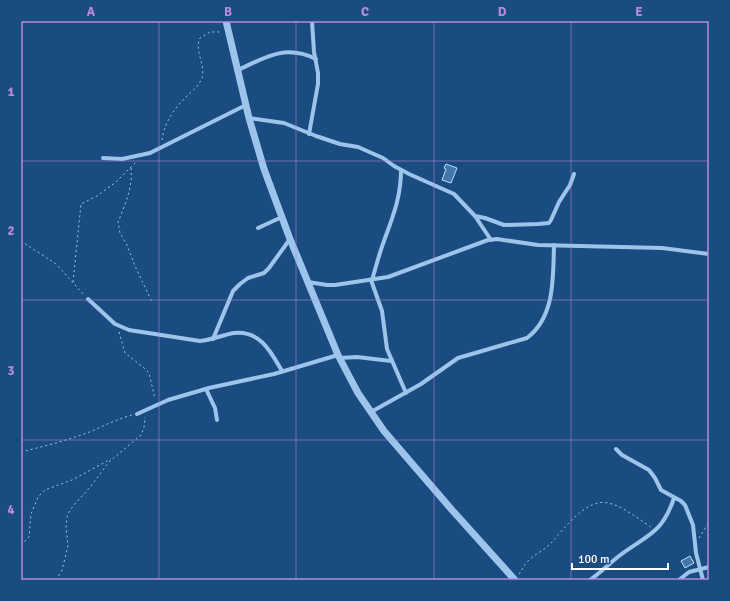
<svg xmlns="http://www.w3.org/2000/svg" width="730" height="601" font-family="Signika,sans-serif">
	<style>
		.building { fill: #4376ab; stroke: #c2ddf8 }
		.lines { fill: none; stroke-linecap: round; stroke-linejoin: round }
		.path { stroke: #9dc4eb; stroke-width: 1; stroke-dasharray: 2 3; stroke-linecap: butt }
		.minor { stroke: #9dc4eb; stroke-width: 4 }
		.tertiary { stroke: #9dc4eb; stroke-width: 7 }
		.grid { fill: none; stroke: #b68bdc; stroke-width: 1; stroke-opacity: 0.55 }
		.neatline { fill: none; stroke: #b68bdc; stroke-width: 1.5 }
		.grid-label { font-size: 13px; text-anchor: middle; font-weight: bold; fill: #b68bdc }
	</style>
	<rect width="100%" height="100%" fill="#1a4c81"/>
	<g class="building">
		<path d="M446,164L457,168L451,183L442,180L446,169L444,168Z"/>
		<path d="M690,556L694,563L685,568L681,561Z"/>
	</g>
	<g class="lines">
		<g class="path">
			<path d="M162,140C164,123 174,109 186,97C192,91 199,86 202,78C206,65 194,51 200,38L210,32H222"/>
			<path d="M131,168C133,187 125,205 118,222L120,233L127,245L135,266L152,302"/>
			<path d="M21,241L56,264L85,296"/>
			<path d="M73,282L81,204L97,196L116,182L137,161"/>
			<path d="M119,332L125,353L143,367L149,373L155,399"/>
			<path d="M21,452C45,446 69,440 92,431C105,425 118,419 132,415"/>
			<path d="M699,538L709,522"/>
			<path d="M21,545L29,537L31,514L38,497L45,490L72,480L111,459"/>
			<path d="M519,574C522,570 524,565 528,561C535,554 545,550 552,542C565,528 586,498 608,503C623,506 638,519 651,527"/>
			<path d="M56,580L62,570L68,546L66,527L67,517L69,512L73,506L91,486L109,462L141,435L144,428L145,417"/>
		</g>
		<g class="minor">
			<path d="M238,70C266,57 285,44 316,59"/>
			<path d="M249,118L284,123L316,136L340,144L358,147L383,158L394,166L409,174L454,194L475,216L491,240"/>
			<path d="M309,134L318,84V73L314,52L312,21"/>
			<path d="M103,158L122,159L150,153L246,105"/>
			<path d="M475,216L485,218L504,225L538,224L549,223L551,220L559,202L570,185L574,174"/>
			<path d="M258,228L282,217"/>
			<path d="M371,280L382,311L387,349L406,393"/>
			<path d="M372,280C376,267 379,254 384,241C393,216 401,197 401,170"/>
			<path d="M308,282L327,285H335L388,277L488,240L497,239L538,245L662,248L709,254"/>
			<path d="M88,299L115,324L129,330L200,341C212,340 222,335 234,333C260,330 271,352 282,371"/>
			<path d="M213,339L233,291L240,284L248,278L264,273L269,268L290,239"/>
			<path d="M340,358L357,357L391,361"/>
			<path d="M206,389L215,408L217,420"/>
			<path d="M371,412L421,384L458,358L527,338C555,317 553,278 554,245"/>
			<path d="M137,414L168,400L209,388L274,374L338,355"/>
			<path d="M616,449L622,455L649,470L655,478L661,490L681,501L685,505L693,525L696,553L703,580"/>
			<path d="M590,580C600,573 609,564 619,556C647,535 662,534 674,498"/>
			<path d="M679,580L689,572L709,567"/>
		</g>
		<path class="tertiary" d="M226,21L249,118L264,169L290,239L338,355L349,376L358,393L384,431L452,510L515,580"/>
	</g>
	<path class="grid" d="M159,21V580M296,21V580M434,21V580M571,21V580M21,161H709M21,300H709M21,440H709"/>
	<rect width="730" height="601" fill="none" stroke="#1a4c81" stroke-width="44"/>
	<path d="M572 563v6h96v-6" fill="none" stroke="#ffffff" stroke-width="2"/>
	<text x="578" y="563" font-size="12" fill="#ffffff" stroke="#1a4c81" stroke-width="3" paint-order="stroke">100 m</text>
	<rect x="22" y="22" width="686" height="557" class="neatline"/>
	<g class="grid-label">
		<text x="91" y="16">A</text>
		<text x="228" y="16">B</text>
		<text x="365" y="16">C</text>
		<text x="502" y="16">D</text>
		<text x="639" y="16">E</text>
		<text x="11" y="96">1</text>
		<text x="11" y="235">2</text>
		<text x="11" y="375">3</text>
		<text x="11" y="514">4</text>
	</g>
</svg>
